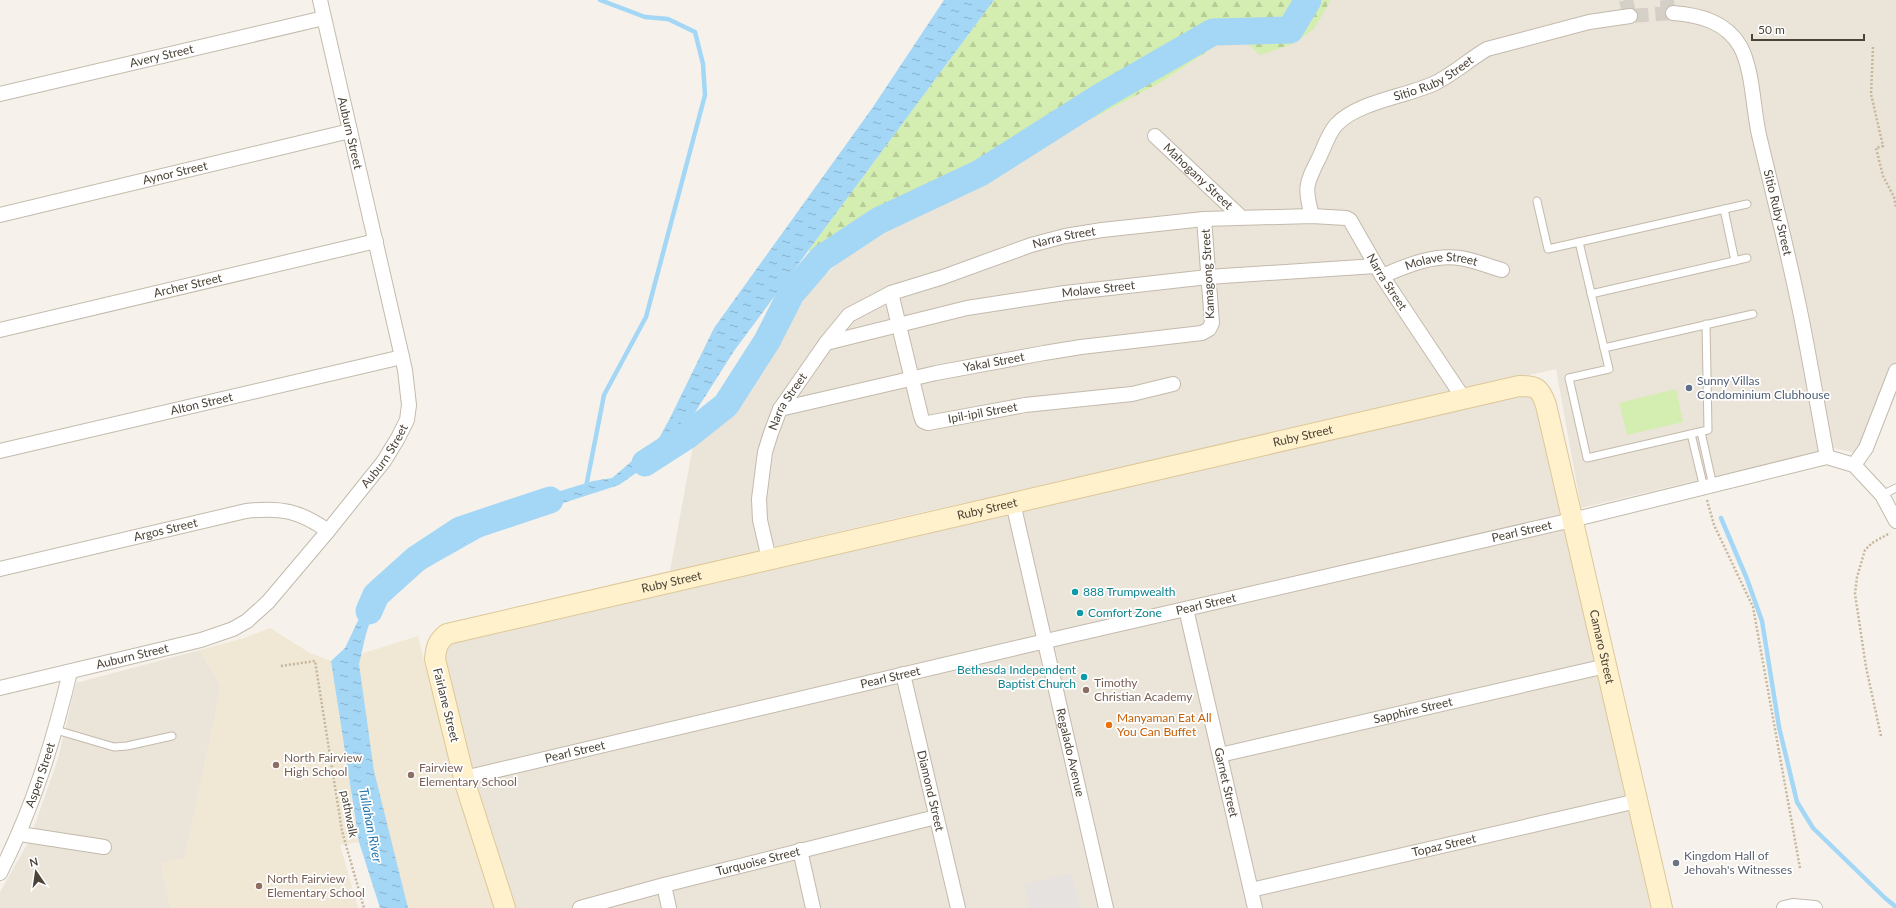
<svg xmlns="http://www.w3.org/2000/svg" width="1896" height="908" font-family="Lato,sans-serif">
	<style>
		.residential { fill: #ebe4d8 }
		.education { fill: #f0e7d4 }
		.forest { fill: url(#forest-firs) }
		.park { fill: #d4edb1 }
		.parking { fill: #e5e2df }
		.water { fill: url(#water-ripples) }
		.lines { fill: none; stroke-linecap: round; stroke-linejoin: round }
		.stream { stroke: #a4d7f6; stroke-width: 4.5 }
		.river { stroke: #a4d7f6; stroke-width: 27 }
		.street-tunnel { stroke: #d4cfc7; stroke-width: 14; stroke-dasharray: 14 7; stroke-linecap: butt }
		.lane-casing { stroke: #c3baac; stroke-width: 9 }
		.street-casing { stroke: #c3baac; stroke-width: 16 }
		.secondary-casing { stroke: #dcc899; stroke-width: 22 }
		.path { stroke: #c6b69c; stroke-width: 2.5; stroke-dasharray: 2 2; stroke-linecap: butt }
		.lane { stroke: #fff; stroke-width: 7 }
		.street { stroke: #fff; stroke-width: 14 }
		.secondary { stroke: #fff1cc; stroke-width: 20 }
		.service-dot { fill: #5c6f8a; stroke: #fff; stroke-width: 1.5 }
		.culture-dot { fill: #0f9aa8; stroke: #fff; stroke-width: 1.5 }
		.education-dot { fill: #8d6e63; stroke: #fff; stroke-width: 1.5 }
		.food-dot { fill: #e8710a; stroke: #fff; stroke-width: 1.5 }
		.worship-dot { fill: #6b7280; stroke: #fff; stroke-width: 1.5 }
		.labels { text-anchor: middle; stroke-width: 3.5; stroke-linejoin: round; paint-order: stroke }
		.street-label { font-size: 12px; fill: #4b4337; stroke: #fff }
		.service-label { font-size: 12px; fill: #4e5e75; stroke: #fff; text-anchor: start }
		.culture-label { font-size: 12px; fill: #0d838f; stroke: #fff; text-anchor: start }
		.education-label { font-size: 12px; fill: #785e54; stroke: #fff; text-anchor: start }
		.food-label { font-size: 12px; fill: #c56008; stroke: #fff; text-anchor: start }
		.worship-label { font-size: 12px; fill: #5b616d; stroke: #fff; text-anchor: start }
		.water-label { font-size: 13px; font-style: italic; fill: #2578af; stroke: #fff }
	</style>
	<defs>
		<pattern id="forest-firs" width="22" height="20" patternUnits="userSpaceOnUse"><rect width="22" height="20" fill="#d4edb1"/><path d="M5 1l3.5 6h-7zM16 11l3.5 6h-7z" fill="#b8cc99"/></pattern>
		<pattern id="water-ripples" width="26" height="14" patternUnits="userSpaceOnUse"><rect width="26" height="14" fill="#a4d7f6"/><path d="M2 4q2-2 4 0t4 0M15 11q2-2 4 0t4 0" fill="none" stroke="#88b0c8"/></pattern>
	</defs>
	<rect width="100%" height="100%" fill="#f6f2eb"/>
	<g class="residential">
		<path d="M1331,0H1896V395L1870,456L1833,448L1581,508L1556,369L923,512L670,571L694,440L724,419L811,289L849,252L1061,129L1099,115L1160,83L1235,33L1329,3Z"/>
		<path d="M1540,380L1651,908H516L468,763L433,640Z"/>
		<path d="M200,650L221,687L185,858L161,864L171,908H0V892L29,841L58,759L76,683Z"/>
	</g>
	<g class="education">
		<path d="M270,628L310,653L331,661L359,842L340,845L358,908H171L161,863L185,858L221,687L200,650L244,638Z"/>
		<path d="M418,636L455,784L494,908H402L366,767L351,657Z"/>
	</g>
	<path class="forest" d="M994,0H1331L1314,29L1293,44L1260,55L1235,33L1160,83L1099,115L1061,129L849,252L808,251Z"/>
	<path class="park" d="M1676,389L1683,422L1627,435L1619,403Z"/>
	<path class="parking" d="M1071,873L1080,908H1030L1024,884Z"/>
	<path class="water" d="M944,0H994L734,351L673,447L619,485L551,507L533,508L425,569L377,600L366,634L359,664L374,771L408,908H380L359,842L331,661L345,648L371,593L547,495L593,481L612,478L659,438L670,418L714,328L873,107Z"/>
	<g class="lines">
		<g class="stream">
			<path d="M586,487L604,395L646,317L705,95L703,64L695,32L668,19L645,17L600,0"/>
			<path d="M1721,518L1747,579L1762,621L1779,727L1797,802L1813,828L1885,898L1896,907"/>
		</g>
		<g class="river">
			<path d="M645,463L687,436L726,405L767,341L791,294L822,258L878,221L980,173L1100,97L1213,32L1290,30L1308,0"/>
			<path d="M369,611L376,595L416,559L460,530L550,500"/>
		</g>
		<g class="street-tunnel">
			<path d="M1626,0L1630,16L1673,13"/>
			<path d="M1667,0L1668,13"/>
		</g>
		<defs>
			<g id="lane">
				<path d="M1537,201L1548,249L1747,204"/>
				<path d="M1724,209L1735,261"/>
				<path d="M1579,242L1609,369L1569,378L1587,458L1708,430L1706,324"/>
				<path d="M1591,294L1747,258"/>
				<path d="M1604,348L1753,314"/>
				<path d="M1701,432L1713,486"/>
				<path d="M1691,434L1704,488"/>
				<path d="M1882,495L1896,488"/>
				<path d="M56,730L114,747L127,746L172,736"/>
			</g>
			<g id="street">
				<path id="s1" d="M1673,13C1700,15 1726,22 1740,46C1753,69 1753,109 1759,135C1773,194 1788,252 1800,311C1810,360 1818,409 1827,457"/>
				<path id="s2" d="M0,94L324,18"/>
				<path id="s3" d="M1155,136L1241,217"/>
				<path id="s4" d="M0,215L350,131"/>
				<path id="s5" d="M1312,216C1304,187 1306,184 1319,158C1324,148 1328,134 1336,125C1357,102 1404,97 1433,84C1453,75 1468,60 1487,49L1589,22L1630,16"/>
				<path id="s6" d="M1382,276C1406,266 1433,254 1460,258C1474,260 1488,266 1502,270"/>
				<path id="s7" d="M891,293L921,416L923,421L928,423L1025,405L1132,394L1173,384"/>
				<path id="s8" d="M0,330L376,241"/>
				<path id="s9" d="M826,343L967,308L1065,293L1208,277L1376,266"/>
				<path id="s10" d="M780,409L936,373L1044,353L1081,347L1202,333L1209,329L1212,323L1204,219"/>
				<path id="s11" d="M0,451L402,357"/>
				<path d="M1854,465L1866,448L1896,371"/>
				<path id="s12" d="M1013,503L1106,908"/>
				<path id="s13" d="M769,559L760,520L759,499L765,452L771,433L780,409L826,343L849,315L891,293L943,277L1031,245L1065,236L1102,230L1204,219L1312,216L1346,218L1350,220L1382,276L1464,399"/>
				<path id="s14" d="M0,569L246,511C281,507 300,511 328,531"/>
				<path id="s15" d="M1186,609L1255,908"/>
				<path id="s16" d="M903,674L958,908"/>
				<path id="s17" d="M0,688L201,640L233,629L247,621L268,602L328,531L384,461L398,438L407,420L409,405L405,370L320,0"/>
				<path id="s18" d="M1220,755L1606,666"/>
				<path id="s19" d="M464,778L1020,647L1572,520L1827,457L1854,465L1882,495L1896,521"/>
				<path d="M20,834L104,847"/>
				<path d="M800,850L813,908"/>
				<path id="s20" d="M0,873C33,808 53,743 70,672"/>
				<path d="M664,885L669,908"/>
				<path id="s21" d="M1251,890L1637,801"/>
				<path id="s22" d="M580,908L664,885L936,817"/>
				<path d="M1784,908L1793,906L1815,908"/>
			</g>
			<g id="secondary">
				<path id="s23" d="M505,908L466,786L435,659C436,647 438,641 447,634L1519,386C1537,386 1540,388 1546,405L1662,908"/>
			</g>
		</defs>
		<use href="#lane" class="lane-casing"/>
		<use href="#street" class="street-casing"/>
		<use href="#secondary" class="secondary-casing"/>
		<g class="path">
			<path d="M1873,47L1871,94L1883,146L1876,148L1883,176L1894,197L1896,207"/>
			<path d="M1707,500L1714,525L1753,607L1800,868"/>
			<path d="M281,666L315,661L342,831L364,908"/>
			<path d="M1881,736L1866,667L1855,594L1857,577L1865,550L1872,543L1890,533"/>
		</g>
		<use href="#lane" class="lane"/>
		<use href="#street" class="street"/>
		<use href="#secondary" class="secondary"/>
	</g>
	<circle class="service-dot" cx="1689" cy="388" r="4"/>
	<g class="culture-dot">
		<circle cx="1075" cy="592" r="4"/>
		<circle cx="1080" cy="613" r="4"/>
		<circle cx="1084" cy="677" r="4"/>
	</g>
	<g class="education-dot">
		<circle cx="1086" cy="690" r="4"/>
		<circle cx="276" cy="765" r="4"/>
		<circle cx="411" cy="775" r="4"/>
		<circle cx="259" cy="886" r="4"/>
	</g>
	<circle class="food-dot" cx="1109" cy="725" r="4"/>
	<circle class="worship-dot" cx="1676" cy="863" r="4"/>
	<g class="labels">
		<g class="street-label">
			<text dy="4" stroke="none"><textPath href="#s2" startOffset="166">Avery Street</textPath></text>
			<text dy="4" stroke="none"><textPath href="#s5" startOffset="207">Sitio Ruby Street</textPath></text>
			<text transform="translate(350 133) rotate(77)" y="4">Auburn Street</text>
			<text dy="4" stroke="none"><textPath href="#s4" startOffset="180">Aynor Street</textPath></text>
			<text dy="4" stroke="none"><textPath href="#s3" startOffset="59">Mahogany Street</textPath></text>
			<text dy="4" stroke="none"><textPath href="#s1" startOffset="249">Sitio Ruby Street</textPath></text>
			<text dy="4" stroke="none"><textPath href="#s13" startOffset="500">Narra Street</textPath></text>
			<text dy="4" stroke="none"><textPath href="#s6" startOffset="62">Molave Street</textPath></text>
			<text transform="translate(1208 274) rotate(-93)" y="4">Kamagong Street</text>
			<text dy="4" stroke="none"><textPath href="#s13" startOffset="860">Narra Street</textPath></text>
			<text dy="4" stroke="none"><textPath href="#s8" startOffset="193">Archer Street</textPath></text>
			<text dy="4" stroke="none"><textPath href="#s9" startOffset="278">Molave Street</textPath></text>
			<text dy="4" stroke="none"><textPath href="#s10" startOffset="219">Yakal Street</textPath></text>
			<text dy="4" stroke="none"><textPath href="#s13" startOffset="164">Narra Street</textPath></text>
			<text dy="4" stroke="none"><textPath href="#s11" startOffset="207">Alton Street</textPath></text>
			<text dy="4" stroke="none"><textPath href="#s7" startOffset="193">Ipil-ipil Street</textPath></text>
			<text dy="4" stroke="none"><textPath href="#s23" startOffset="1166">Ruby Street</textPath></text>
			<text dy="4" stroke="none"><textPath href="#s17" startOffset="472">Auburn Street</textPath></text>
			<text dy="4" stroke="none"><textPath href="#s23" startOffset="842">Ruby Street</textPath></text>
			<text dy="4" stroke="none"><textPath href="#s14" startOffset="170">Argos Street</textPath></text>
			<text dy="4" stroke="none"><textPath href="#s19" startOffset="1086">Pearl Street</textPath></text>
			<text dy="4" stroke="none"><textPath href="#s23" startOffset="518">Ruby Street</textPath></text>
			<text dy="4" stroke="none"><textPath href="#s19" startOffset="762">Pearl Street</textPath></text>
			<text dy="4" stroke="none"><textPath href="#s23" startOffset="1673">Camaro Street</textPath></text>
			<text dy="4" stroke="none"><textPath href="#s17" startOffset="136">Auburn Street</textPath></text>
			<text dy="4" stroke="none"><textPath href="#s19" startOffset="438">Pearl Street</textPath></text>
			<text transform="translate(446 705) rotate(76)" y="4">Fairlane Street</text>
			<text dy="4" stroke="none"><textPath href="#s18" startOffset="198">Sapphire Street</textPath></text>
			<text dy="4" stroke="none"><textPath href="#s19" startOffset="114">Pearl Street</textPath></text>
			<text dy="4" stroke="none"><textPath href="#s12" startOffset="256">Regalado Avenue</textPath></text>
			<text dy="4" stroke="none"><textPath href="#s20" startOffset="106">Aspen Street</textPath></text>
			<text dy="4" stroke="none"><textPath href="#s15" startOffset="178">Garnet Street</textPath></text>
			<text dy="4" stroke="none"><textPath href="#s16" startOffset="120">Diamond Street</textPath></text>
			<text transform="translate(349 814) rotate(79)" y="4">pathwalk</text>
			<text dy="4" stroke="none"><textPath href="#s21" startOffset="198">Topaz Street</textPath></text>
			<text dy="4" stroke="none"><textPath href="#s22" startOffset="184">Turquoise Street</textPath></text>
		</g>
		<g class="service-label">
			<text x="1697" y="385">Sunny Villas<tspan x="1697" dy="14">Condominium Clubhouse</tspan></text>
		</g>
		<g class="culture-label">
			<text x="1083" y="596">888 Trumpwealth</text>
			<text x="1088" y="617">Comfort Zone</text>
			<text x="1076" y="674" text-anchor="end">Bethesda Independent<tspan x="1076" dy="14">Baptist Church</tspan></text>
		</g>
		<g class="education-label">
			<text x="1094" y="687">Timothy<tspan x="1094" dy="14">Christian Academy</tspan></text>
			<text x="284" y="762">North Fairview<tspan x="284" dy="14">High School</tspan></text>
			<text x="419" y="772">Fairview<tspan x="419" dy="14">Elementary School</tspan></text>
			<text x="267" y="883">North Fairview<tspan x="267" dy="14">Elementary School</tspan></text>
		</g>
		<g class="food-label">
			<text x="1117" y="722">Manyaman Eat All<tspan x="1117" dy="14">You Can Buffet</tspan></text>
		</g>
		<g class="worship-label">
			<text x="1684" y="860">Kingdom Hall of<tspan x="1684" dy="14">Jehovah's Witnesses</tspan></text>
		</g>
		<g class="water-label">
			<text transform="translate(371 825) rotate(79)" y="5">Tullahan River</text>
		</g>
	</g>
	<g transform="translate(36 872) rotate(347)" stroke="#ffffff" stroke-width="3" paint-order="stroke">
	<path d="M0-3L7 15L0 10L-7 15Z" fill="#4b4337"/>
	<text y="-6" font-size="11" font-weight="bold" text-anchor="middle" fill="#4b4337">N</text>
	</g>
	<path d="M1752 34v6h112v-6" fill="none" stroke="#4b4337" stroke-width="2"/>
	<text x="1758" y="34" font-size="12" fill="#4b4337" stroke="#ffffff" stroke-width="3" paint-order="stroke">50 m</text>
</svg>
